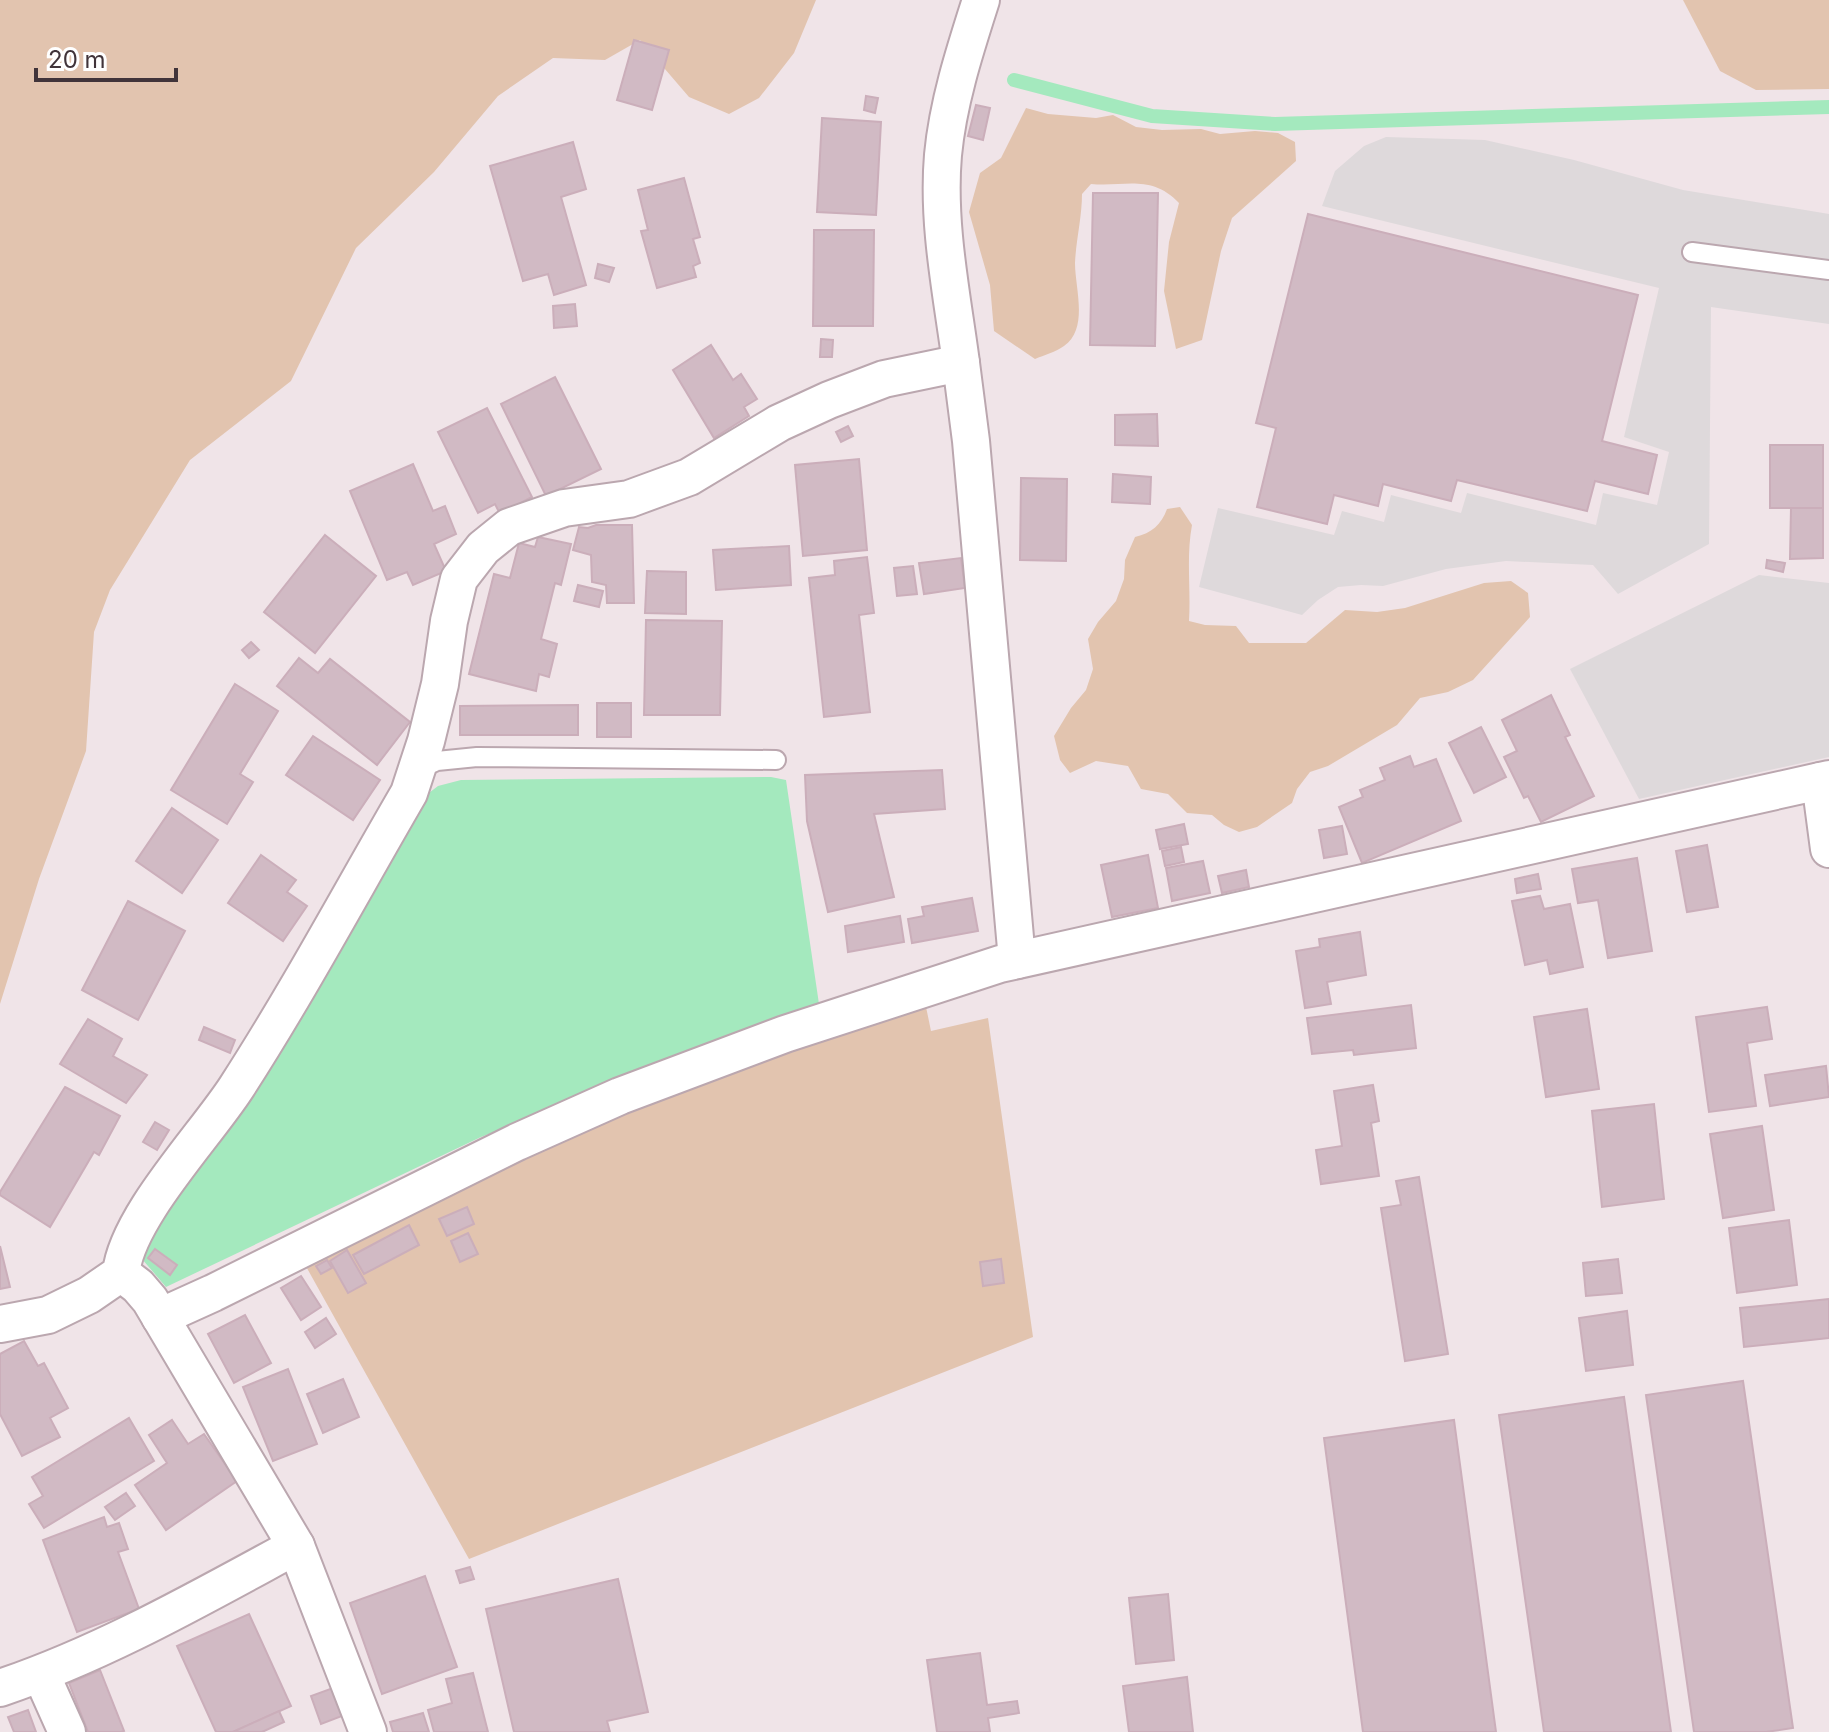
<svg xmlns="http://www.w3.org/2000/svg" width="1829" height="1732" font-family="Inter,sans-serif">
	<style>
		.green { fill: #e2c4af }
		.parking { fill: #ded9db }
		.water { fill: #a4e9be }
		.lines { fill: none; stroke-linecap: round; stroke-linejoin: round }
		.stream { stroke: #a4e9be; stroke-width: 14 }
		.building { fill: #d1bac4; stroke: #cbaeba; stroke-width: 2 }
		.lane-casing { stroke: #bba7af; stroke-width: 22 }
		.street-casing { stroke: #bba7af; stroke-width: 40 }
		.lane { stroke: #fff; stroke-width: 18 }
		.street { stroke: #fff; stroke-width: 36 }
	</style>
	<rect width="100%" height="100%" fill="#f0e4e8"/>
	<g class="green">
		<path d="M0,0H816L794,53L759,98L729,114L689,97L640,40L605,60L553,58L498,96L434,172L356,248L291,381L190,460L110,590L94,632L86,751L39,879L0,1004Z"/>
		<path d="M1683,0H1829V89L1756,90L1720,71Z"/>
		<path d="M1026,108L1048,114L1096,118L1113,115L1136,127L1162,130L1201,129L1220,134L1255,131L1278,133L1295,142L1296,161L1232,218L1221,251L1202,340L1176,349L1164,291L1169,242L1179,203C1151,174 1126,187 1091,184L1082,194C1082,217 1076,240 1075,263C1075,288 1089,329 1064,346C1056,352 1044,355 1035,359L994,331L990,285L969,212L980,173L1001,158Z"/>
		<path d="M1180,507L1192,525C1186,558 1191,588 1189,621L1205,625L1236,626L1249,643H1306L1345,610L1377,612L1405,608L1484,583L1511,581L1528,593L1530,617L1473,680L1448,692L1420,698L1397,725L1328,766L1310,772L1297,789L1292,803L1257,827L1239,832L1224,825L1212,815L1187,813L1168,794L1141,789L1128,766L1096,761L1070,773L1060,760L1054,736L1071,708L1086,690L1093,669L1088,639L1098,622L1116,601L1124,579L1125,560L1135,537C1152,533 1161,525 1167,509Z"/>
		<path d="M925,1002L931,1031L988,1018L1033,1337L469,1559L303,1261L561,1138Z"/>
	</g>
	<g class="parking">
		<path d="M1386,137L1485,140L1574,160L1683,190L1829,214V324L1711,307L1709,544L1618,594L1593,565L1506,561L1446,569L1383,586L1361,585L1338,587L1318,600L1302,615L1199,587L1218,508L1334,535L1342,511L1384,522L1391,495L1461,513L1467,493L1596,525L1603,493L1657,505L1669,452L1624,437L1659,288L1322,206L1335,171L1364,146Z"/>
		<path d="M1759,575L1829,583V757L1639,799L1570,669Z"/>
	</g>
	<path class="water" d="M771,777L786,780L819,1004L481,1137L166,1287L136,1252L421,799L438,786L461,780Z"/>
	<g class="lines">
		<path class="stream" d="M1014,80L1152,116L1275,124L1829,107"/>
	</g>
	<g class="building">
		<path d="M634,40L669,50L652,110L617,100Z"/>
		<path d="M866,96L878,98L875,113L864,110Z"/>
		<path d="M976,105L990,108L983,140L968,136Z"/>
		<path d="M822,118L881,122L876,215L817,212Z"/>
		<path d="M573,142L586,189L561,197L586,285L554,295L548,274L523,281L490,166Z"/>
		<path d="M684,178L700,237L693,239L700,263L693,266L696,277L657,288L641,231L648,230L638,190Z"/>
		<path d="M1093,193H1158L1155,346L1090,345Z"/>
		<path d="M1308,214L1638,295L1602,441L1657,455L1648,494L1595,481L1587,511L1457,480L1451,501L1383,484L1378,506L1334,495L1327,524L1257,507L1276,428L1256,423Z"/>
		<path d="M814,230H874L873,326H813Z"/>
		<path d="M598,264L614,268L609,282L595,278Z"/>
		<path d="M575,304L577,326L554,328L553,306Z"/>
		<path d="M821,339L833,340L832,357H820Z"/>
		<path d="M711,345L733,380L741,374L757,399L744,407L749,416L714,438L673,370Z"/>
		<path d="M555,377L601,469L546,496L501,404Z"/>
		<path d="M487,408L532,497L500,514L495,504L478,513L438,432Z"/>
		<path d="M1157,414L1158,446L1115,445V415Z"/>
		<path d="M848,426L853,436L841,442L836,432Z"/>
		<rect x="1770" y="445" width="53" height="63"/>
		<path d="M859,459L867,550L803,556L795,465Z"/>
		<path d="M413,464L433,511L445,506L456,534L434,544L446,571L413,585L407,572L387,580L350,491Z"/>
		<path d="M1113,474L1151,477L1150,504L1112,502Z"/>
		<path d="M1021,478L1067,479L1066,561L1020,560Z"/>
		<path d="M1791,508H1823V558L1790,559Z"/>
		<path d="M596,525H632L634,603H607L606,585L592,582L591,555L573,550L579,527L588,528Z"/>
		<path d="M325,535L376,576L315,653L264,612Z"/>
		<path d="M538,537L571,544L561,585L555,583L541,639L557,644L549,677L539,674L536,691L469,674L494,574L510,578L519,543L535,547Z"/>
		<path d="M789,546L791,585L716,590L713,550Z"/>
		<path d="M867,557L874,613L859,615L870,712L824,717L809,578L835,575L834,561Z"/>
		<path d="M961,558L965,588L924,594L919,563Z"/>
		<path d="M1767,560L1785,563L1783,572L1766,568Z"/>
		<path d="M913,566L917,594L897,596L894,568Z"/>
		<path d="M647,571L686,572V614L645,613Z"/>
		<path d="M578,585L603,591L599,607L574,601Z"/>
		<path d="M646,620L722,621L720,715H644Z"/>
		<path d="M251,642L259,650L249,658L242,650Z"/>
		<path d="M299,658L318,673L330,659L410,722L377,765L277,686Z"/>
		<path d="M235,684L278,711L240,774L253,782L227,824L171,790Z"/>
		<path d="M1551,695L1570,735L1565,737L1594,796L1541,822L1528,796L1524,798L1504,757L1517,751L1502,720Z"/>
		<rect x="597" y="703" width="34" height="34"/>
		<path d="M578,705V735H460V706Z"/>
		<path d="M1481,727L1506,777L1474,793L1449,743Z"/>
		<path d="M313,736L380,780L353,820L286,775Z"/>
		<path d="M1410,756L1414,767L1436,759L1461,821L1362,863L1339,807L1363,797L1360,790L1385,780L1380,768Z"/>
		<path d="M942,770L945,809L874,814L894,897L828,912L807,821L805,775Z"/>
		<path d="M172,808L218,840L182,893L136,861Z"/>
		<path d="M1184,824L1188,844L1160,849L1156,830Z"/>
		<path d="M1342,826L1347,854L1324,858L1319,830Z"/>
		<path d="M1707,845L1718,907L1687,912L1676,851Z"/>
		<path d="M1181,847L1184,862L1165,866L1162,851Z"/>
		<path d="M261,855L296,880L287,892L307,906L283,941L228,903Z"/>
		<path d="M1148,855L1158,908L1112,917L1101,865Z"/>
		<path d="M1637,858L1652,951L1608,958L1598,900L1578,903L1572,869Z"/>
		<path d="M1203,861L1210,893L1172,901L1166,868Z"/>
		<path d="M1246,870L1249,887L1222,893L1218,876Z"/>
		<path d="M1538,874L1541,889L1517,893L1515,879Z"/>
		<path d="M1540,896L1544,909L1570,904L1583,967L1550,974L1547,960L1525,965L1512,901Z"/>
		<path d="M972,898L978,931L912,943L908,919L924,916L922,907Z"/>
		<path d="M128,901L185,931L138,1020L82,990Z"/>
		<path d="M900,916L904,942L848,952L845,926Z"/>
		<path d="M1360,932L1366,975L1327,982L1331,1004L1305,1008L1296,951L1320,947L1319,939Z"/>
		<path d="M1411,1005L1416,1048L1354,1055L1353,1050L1312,1054L1307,1018Z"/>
		<path d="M1767,1007L1772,1039L1747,1043L1756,1106L1709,1112L1696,1017Z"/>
		<path d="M1587,1009L1599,1089L1546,1097L1534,1017Z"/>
		<path d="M88,1019L122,1039L113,1056L147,1075L126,1103L60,1064Z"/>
		<path d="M204,1027L235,1040L230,1053L199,1040Z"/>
		<path d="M1826,1066L1829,1097L1770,1106L1765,1075Z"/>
		<path d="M1373,1085L1379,1121L1371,1123L1379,1176L1321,1184L1316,1150L1342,1146L1334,1091Z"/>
		<path d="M65,1087L120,1116L99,1155L94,1152L50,1227L0,1195V1192Z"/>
		<path d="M1654,1104L1664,1199L1602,1207L1592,1111Z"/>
		<path d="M155,1122L169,1130L157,1150L143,1142Z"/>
		<path d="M1762,1126L1774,1210L1723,1218L1710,1134Z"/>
		<path d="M1419,1177L1448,1354L1405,1361L1381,1208L1401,1205L1396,1181Z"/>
		<path d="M467,1207L474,1224L447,1236L439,1219Z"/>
		<path d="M1789,1220L1797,1285L1737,1293L1729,1228Z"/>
		<path d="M409,1225L419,1245L364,1274L353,1255Z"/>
		<path d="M468,1233L478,1254L460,1262L451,1241Z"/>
		<path d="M0,1246L10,1287L0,1289Z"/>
		<path d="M155,1249L177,1265L170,1275L148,1258Z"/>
		<path d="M347,1250L366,1283L348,1293L330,1261Z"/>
		<path d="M1001,1259L1004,1283L983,1286L980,1262Z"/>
		<path d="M1618,1259L1622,1293L1586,1296L1583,1263Z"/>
		<path d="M327,1260L332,1268L321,1274L316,1266Z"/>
		<path d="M301,1276L321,1307L301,1320L281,1288Z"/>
		<path d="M1829,1299V1338L1744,1347L1740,1308Z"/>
		<path d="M1627,1311L1633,1365L1586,1371L1579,1318Z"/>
		<path d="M245,1315L271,1363L234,1383L208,1334Z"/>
		<path d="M326,1318L336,1334L315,1348L305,1332Z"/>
		<path d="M24,1341L38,1366L44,1363L68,1408L50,1418L60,1437L22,1456L0,1414V1354Z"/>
		<path d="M288,1369L317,1444L273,1461L243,1387Z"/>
		<path d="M343,1379L359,1417L323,1433L307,1394Z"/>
		<path d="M1743,1381L1793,1728L1766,1732H1694L1646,1395Z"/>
		<path d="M1624,1397L1671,1732H1544L1499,1415Z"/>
		<path d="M129,1418L154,1461L44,1528L29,1504L43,1496L32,1477Z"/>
		<path d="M172,1420L188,1444L204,1434L237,1481L166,1530L135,1485L167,1463L149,1435Z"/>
		<path d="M1454,1420L1496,1732H1363L1324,1438Z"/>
		<path d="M126,1493L135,1506L115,1520L105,1507Z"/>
		<path d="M104,1517L107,1527L119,1523L128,1549L118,1552L139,1609L77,1632L43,1540Z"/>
		<path d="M470,1567L474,1579L460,1583L456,1571Z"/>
		<path d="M425,1576L457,1667L382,1694L350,1603Z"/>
		<path d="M618,1579L648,1712L607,1721L610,1732H514L486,1609Z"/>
		<path d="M1168,1594L1174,1660L1136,1664L1129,1598Z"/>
		<path d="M249,1614L291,1706L233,1732H216L177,1646Z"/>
		<path d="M980,1653L987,1705L1017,1701L1019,1713L988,1718L990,1732H937L927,1660Z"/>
		<path d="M100,1670L124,1731L121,1732H88L69,1683Z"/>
		<path d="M473,1673L488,1732H434L428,1710L452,1703L446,1679Z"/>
		<path d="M1187,1677L1193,1732H1129L1123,1686Z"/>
		<path d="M333,1688L342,1716L321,1724L311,1696Z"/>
		<path d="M28,1710L36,1732H14L8,1717Z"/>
		<path d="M279,1711L284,1722L262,1732H233Z"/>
		<path d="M423,1713L429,1732H393L390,1722Z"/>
	</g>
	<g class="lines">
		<defs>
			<g id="lane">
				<path d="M1692,252L1829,270"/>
				<path d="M419,769L437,761L477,757L776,760"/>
			</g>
			<g id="street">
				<path d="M961,363C952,295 937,224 943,155C948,102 965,50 981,0"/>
				<path d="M1820,781L1829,849"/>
				<path d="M121,1273L138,1286L150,1300L296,1546L368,1732"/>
				<path d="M160,1317L213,1293L517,1142L620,1096L785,1034L1000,964L1829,779"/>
				<path d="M0,1324L48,1315L89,1295L121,1273C127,1217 204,1137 236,1088C298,992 352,891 409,793L426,741L440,684L449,621L459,579L483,548L509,527L564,508L629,499L689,477L779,423L829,400L884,379L961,363L971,441L1017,960"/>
				<path d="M41,1674L67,1732"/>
				<path d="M0,1688C104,1653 200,1598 296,1546"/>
			</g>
		</defs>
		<use href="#lane" class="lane-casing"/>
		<use href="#street" class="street-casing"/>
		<use href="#lane" class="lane"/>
		<use href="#street" class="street"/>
	</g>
	<path d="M36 68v12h140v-12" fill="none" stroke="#41343a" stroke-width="4"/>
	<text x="48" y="68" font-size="24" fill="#41343a" stroke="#ffffff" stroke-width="6" paint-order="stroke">20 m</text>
</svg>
